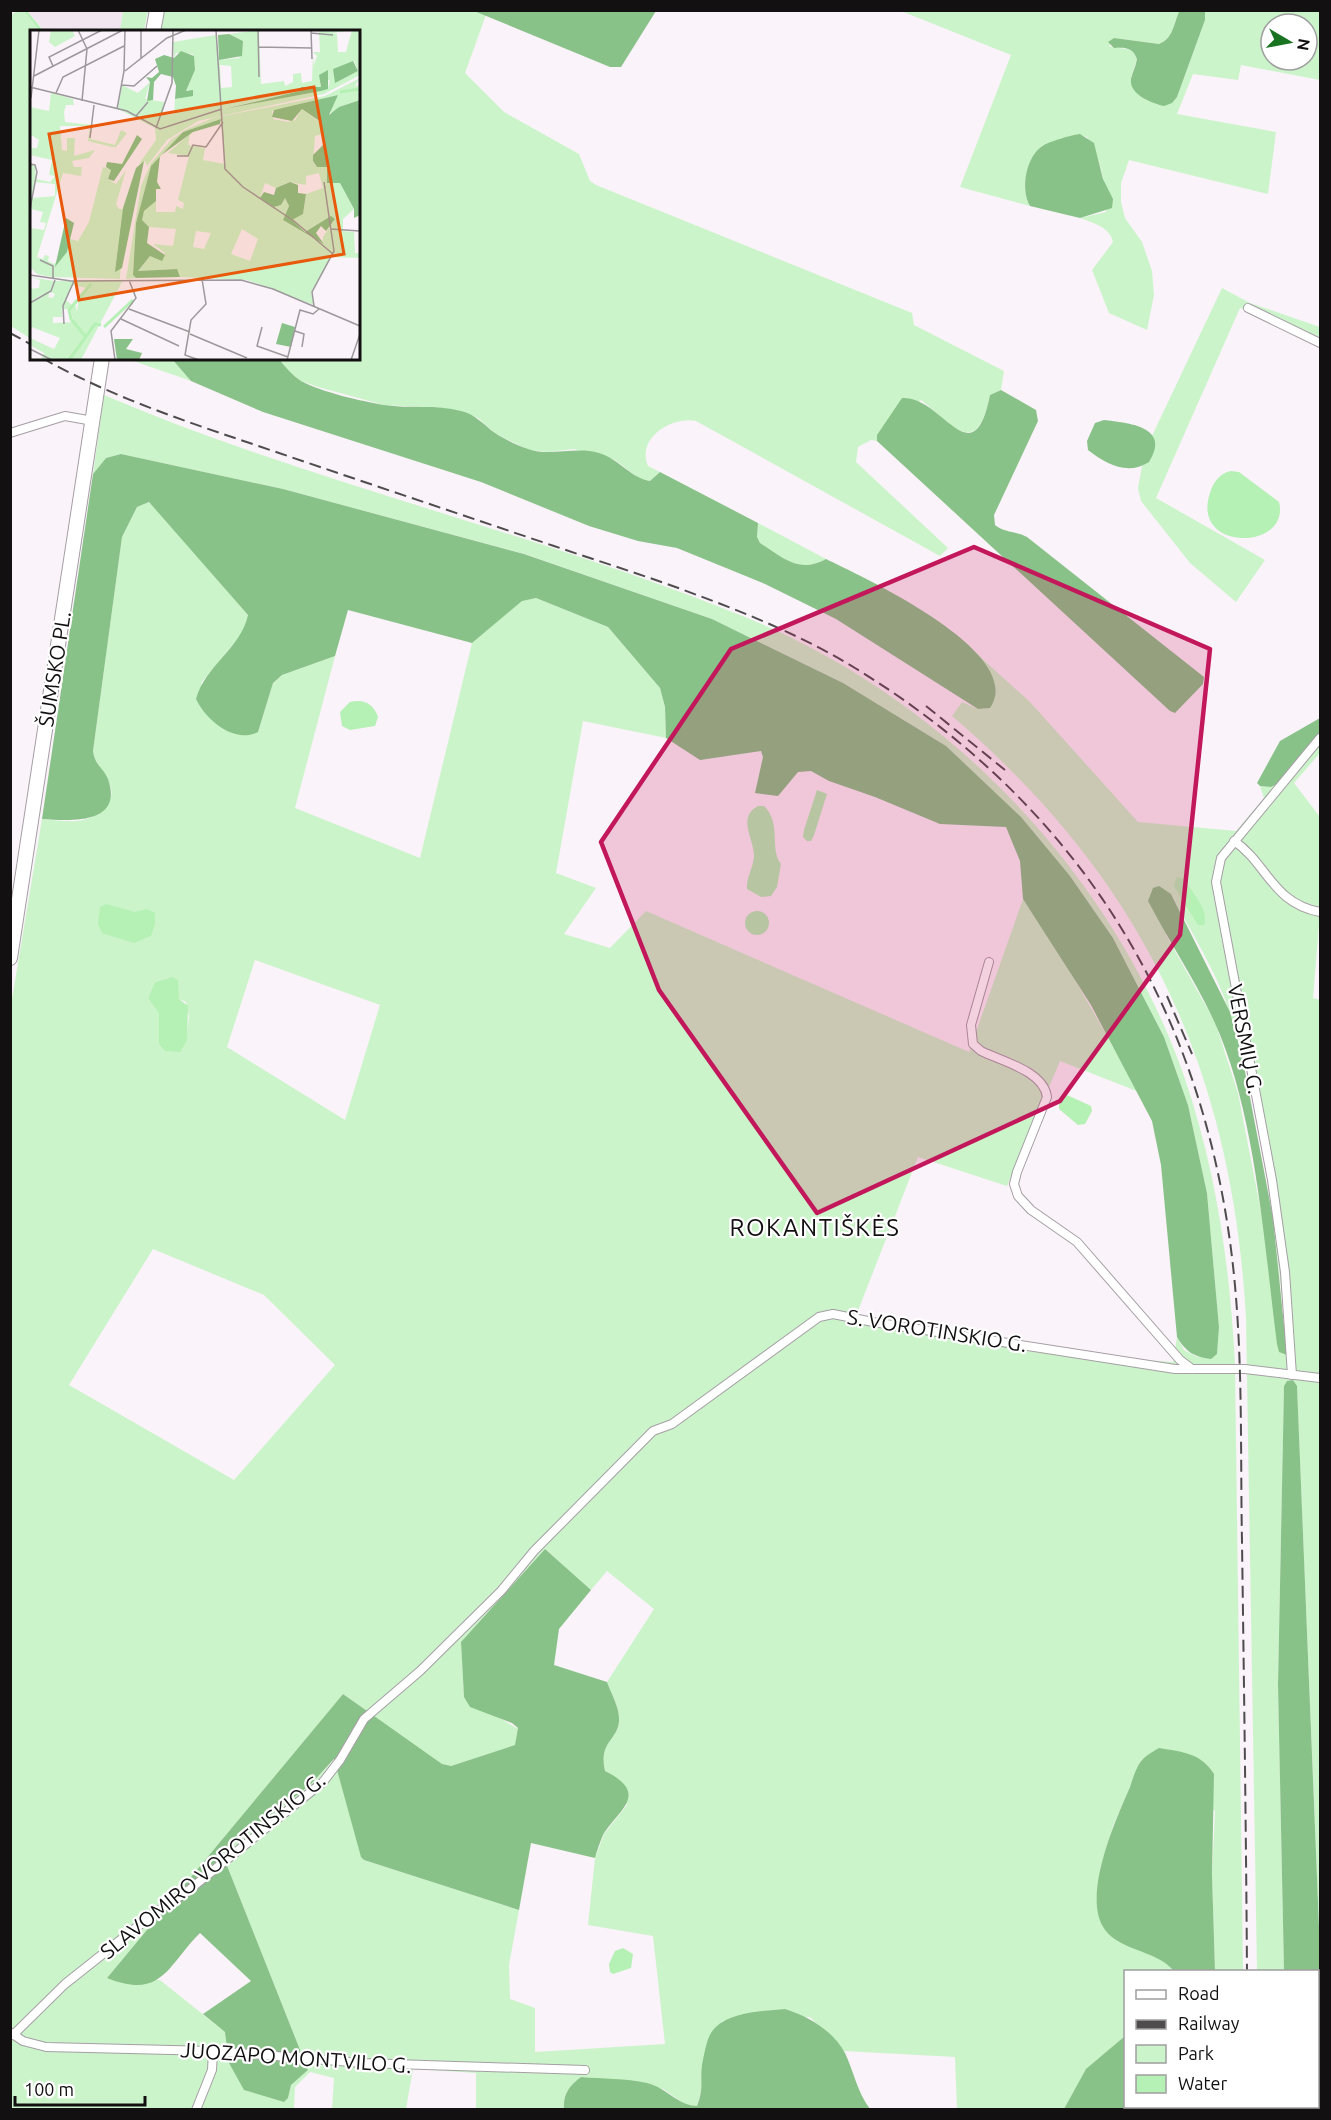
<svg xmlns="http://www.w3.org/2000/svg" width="1331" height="2120" font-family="Ubuntu,sans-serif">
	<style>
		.built { fill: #f1e5ef }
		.green { fill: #ccf4ca; fill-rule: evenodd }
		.forest { fill: #89c288 }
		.water { fill: #b5f0b4 }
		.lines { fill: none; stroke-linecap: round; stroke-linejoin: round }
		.stream { stroke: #b5f0b4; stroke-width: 2 }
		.minor-casing { stroke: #a59fa5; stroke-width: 10 }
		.primary-casing { stroke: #a59fa5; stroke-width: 16 }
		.minor { stroke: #fff; stroke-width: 8 }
		.primary { stroke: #fff; stroke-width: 14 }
		.rail { stroke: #4f4c4e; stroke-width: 2; stroke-dasharray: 12 6; stroke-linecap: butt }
		.marked { fill: #c2185b; fill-opacity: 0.2; stroke: #c2185b; stroke-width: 4.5; stroke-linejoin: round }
		.labels { text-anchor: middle; stroke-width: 4.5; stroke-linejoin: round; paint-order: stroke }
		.street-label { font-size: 21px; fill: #121011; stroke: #fff }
		.quarter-label { font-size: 24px; letter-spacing: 1.5px; fill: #121011; stroke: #fff }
		.inset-river { fill: none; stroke: #b5f0b4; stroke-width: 3 }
		.inset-road { fill: none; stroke: #9d989c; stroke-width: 1.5 }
		.view { fill: #e8590c; fill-opacity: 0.15; stroke: #e8590c; stroke-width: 3 }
		.inset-edge { fill: none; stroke: #121011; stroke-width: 3 }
	</style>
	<rect width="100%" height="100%" fill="#faf3f9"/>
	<path class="built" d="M27,11H123L120,32L45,31Z"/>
	<g class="green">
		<path d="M164,10H474L486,15L465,73L504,112L579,154L590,181L596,185L912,313L914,325L1004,371L1001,390L990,395C977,459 955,427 921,400L878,435L877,441L871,440L858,447L856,462L948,548L940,556L696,421C672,416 636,438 648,466L660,472L650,481L640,479L615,460L574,449L548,452L529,450L496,434L478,418L443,408L384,405L318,387L301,381L289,372L279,359L358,358V32H161Z"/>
		<path d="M17,11H27L44,31L32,32L31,339L11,326L10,16Z"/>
		<path d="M123,11H148L144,31H120Z"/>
		<path d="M901,11H1180C1173,24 1174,38 1159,44L1114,38L1109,46C1121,51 1131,44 1137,59L1131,77L1177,97L1205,20V11H1320V80L1241,65L1238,80L1193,74L1177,114L1276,132L1268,194L1129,160L1121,183V202L1125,218L1142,242L1152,271L1154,295L1147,330L1109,313L1092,270L1113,242C1110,227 1093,223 1080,218L1106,212C1107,187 1101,158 1087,137C1076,133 1071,137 1061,140C1055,142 1048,143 1043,146C1027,156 1020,190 1030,206L960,187L1011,55ZM1271,24H1307V60H1271Z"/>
		<path d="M1222,288L1250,303L1320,327V337L1240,308L1156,498L1265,560L1236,602L1190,563L1141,501L1138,488L1142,466C1153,460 1154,448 1152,436Z"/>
		<path d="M128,359H172L191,381Z"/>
		<path d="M104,395C312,484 536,532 745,617C945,698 1112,872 1184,1076C1216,1169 1230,1266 1235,1364L1243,1971H1215L1212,1875L1215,1811L1142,1759L1113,1826L1100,1869L1144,1951L1167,1962L1174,1971L1126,1972L1125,2036L1087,2069L1064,2109H957L955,2057L844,2051L810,2017L723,2021C697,2047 708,2075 697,2106H688L663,2089L581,2077C569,2086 563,2094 564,2109H476V2073L413,2069L406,2109H332L334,2078L310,2072L295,2087L294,2109L11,2110V1005L42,819C65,821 86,826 103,809C109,803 113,796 111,788C107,773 95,766 93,751L122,537L137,507L149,502L156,509L248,615L245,630L201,683L258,732L273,683L282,675L335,656L295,808L420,858L472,643L522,600L536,598L608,627L660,688L665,707L666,738L583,721L556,873L596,888L564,934L610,948L646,911L969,1052L1023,899L1059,952L1139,1092L1060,1061L1007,1186L918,1157L854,1321L1034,1352L1173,1362L1177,1337L1184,1350L1197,1357L1217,1354L1219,1327L1207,1193L1188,1105L1164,1037L1113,938L1070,876L946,746L843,683L712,619L525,554L283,489L121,454L106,458L93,474ZM255,960L380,1005L345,1120L227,1047ZM168,978L177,988L179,999L186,1002L189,1017L186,1040L161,1021L159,1012L148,998L155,982ZM153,1249L264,1295L335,1365L234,1480L69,1385ZM545,1549L591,1590L607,1571L654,1609L607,1682C611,1693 619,1707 619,1718C620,1740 598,1740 605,1771L612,1775L627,1805L604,1834L595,1858L588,1925L653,1936L665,2044L535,2052V2008L510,1999L509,1965L519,1910L364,1860L361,1856L335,1759L310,1785L222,1853L308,2070L291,2085L288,2098L283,2102L225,2032L160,1980L107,1978L343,1694L441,1764L451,1766L516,1745L518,1729L464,1697L461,1642Z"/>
		<path d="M758,523L826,559C797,575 784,559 760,543L757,537Z"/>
		<path d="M977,654L1030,702L1138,822L1236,831L1264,798L1260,786L1271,787L1277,784L1320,734V753L1294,783L1320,817V913L1313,998L1320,1000V1951L1297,1387L1293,1380L1287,1381L1284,1386L1278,1685L1284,1971H1257L1246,1318C1232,1068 1143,879 952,716L962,702L978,709L989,708C1004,688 989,672 977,654ZM1171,894C1191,932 1216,971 1230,1013C1266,1117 1275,1241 1288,1351L1238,1093L1215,1022L1166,935Z"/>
	</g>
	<g class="forest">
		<path d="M1180,10L1205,11V20L1177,97L1172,103L1164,106C1152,103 1129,95 1131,79C1132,73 1136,66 1137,59C1133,48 1126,47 1114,48L1108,42L1114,38L1159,44C1174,38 1173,24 1180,10Z"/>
		<path d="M474,11L656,10V11L621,67H610Z"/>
		<path d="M1080,134L1094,143L1103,179L1113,199L1112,208L1080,218L1030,206C1020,189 1026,155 1044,145C1051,141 1072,135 1080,134Z"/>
		<path d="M172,359H279C285,367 292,375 301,381C321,392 361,401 384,405C409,409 436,404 461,411C475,414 484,425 495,433C504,439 517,445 528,449C550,457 575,446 599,453C619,459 631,478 650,481L660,472L758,523L757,537L760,543C783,558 799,574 826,559C863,577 1028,653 990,708L978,709L836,619L765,584L677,548L638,541L589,526L481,482L263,412L191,381Z"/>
		<path d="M1001,390L1036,410L1038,421L994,515L995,525C1005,533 1016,531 1027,537L1204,677L1203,684L1175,713L1170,711L877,441V435L902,398C942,395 973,480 990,395Z"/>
		<path d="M1104,420C1127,423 1172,426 1149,462C1128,476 1106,464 1088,450L1087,441L1095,423Z"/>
		<path d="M121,454L283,489L524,554L712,619L843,683L946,746L1021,817L1070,876L1113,938L1164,1037L1188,1105L1207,1193L1219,1327L1217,1354L1211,1359C1194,1357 1186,1352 1177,1337L1161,1165L1152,1121L1091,1005L1023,899L1020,861L1006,827L940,824L875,797L829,781L811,771L798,772L778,796L755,793L763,757L761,751L700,760L666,738L665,707L660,688L608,627L536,598L522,601L472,643L348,610L335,656L282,675L273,683L258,732C234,744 206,720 196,699C205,666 241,648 248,615L149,502L137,507L122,537L93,751C95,766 103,767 108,779C124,825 70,821 42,819L93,474L106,458Z"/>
		<path d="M1320,718V734L1277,784L1271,787L1260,786L1257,783L1280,741Z"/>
		<path d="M1159,886L1171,894L1230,1012L1242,1056L1273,1218L1287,1355L1279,1352L1277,1344C1264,1244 1256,1112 1214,1021C1195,980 1169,941 1148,901L1153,888Z"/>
		<path d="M1293,1380L1297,1386L1320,1951V2110L1293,2109V2107L1318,2106V1972L1284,1971L1278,1685L1284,1386L1287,1381Z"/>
		<path d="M545,1549L591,1590L559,1629L554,1665L607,1682C611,1693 619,1707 619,1718C620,1740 598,1740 605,1771C651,1794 618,1810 603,1835C600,1842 597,1850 595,1858L531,1843L519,1910L364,1860L361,1857L334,1759L310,1785L222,1853L308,2070L291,2085L288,2098L284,2102L244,2090L229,2063L225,2032L203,2014L251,1981L200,1933C167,1966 162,2000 107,1978L343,1694L442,1764L451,1766L515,1745L518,1728L512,1723L470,1707L464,1697L461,1642Z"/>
		<path d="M1159,1748C1183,1752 1201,1753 1214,1774L1212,1875L1215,1971H1174C1156,1949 1115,1951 1102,1925C1084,1890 1116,1819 1130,1787C1133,1778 1137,1764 1144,1758C1148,1754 1154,1751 1159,1748Z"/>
		<path d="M785,2009C807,2016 833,2030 845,2053C854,2072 857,2092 870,2109H564C563,2094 569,2086 581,2077C602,2079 626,2078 647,2083C665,2087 679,2106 697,2106C704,2088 700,2082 702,2065C704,2056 706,2041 711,2033C724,2012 762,2011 785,2009Z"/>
		<path d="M1125,2036L1126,2106H1211V2109H1064L1086,2069Z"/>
	</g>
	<g class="water">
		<path d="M1231,471L1239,472L1279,502C1291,551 1190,552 1210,493C1213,482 1220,473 1231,471Z"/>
		<path d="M350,702C363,699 373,703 378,717L375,726L350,730L342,726L340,712Z"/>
		<path d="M817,790L827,794L814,835L811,841H807L803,837L804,830Z"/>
		<path d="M758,806H764C782,823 769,849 781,864L777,887L771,896L761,897L747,889C746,878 753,868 754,857C755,840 736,818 758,806Z"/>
		<path d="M1177,877L1183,879C1191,890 1210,911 1204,925H1198L1174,886Z"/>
		<path d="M106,904L135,912L147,909L155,913V924L151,936L134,943L102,933L98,924L100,907Z"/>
		<circle cx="757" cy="923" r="12"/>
		<path d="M172,977L178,980L179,999L188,1006L187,1040L180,1052L165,1051L159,1044V1013L148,998L155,982Z"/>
		<path d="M1067,1095L1091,1106L1092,1111L1085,1124L1078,1125L1059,1109V1100Z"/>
		<path d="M623,1948L633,1954L631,1968L613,1974L610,1972L609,1964L615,1951Z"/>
	</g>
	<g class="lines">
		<path class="stream" d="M25,10L42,32"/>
		<defs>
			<g id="minor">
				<path d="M1248,308L1320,343"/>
				<path d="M10,433L65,416L93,421"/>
				<path d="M1234,841C1267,863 1272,903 1320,912"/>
				<path d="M989,962L971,1025L973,1044L981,1051C1001,1061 1044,1071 1047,1097L1017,1172L1014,1184L1018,1196L1031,1210L1077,1242L1180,1360L1192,1369"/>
				<path d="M1292,1375L1285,1272L1272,1180L1216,882L1221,858L1320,738"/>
				<path d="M11,2033L23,2041L46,2047L213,2051L363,2063L585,2070"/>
				<path d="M13,2035L65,1984L152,1915L189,1890L323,1782L340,1760L364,1719L420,1671L501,1591L534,1551L653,1431L672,1424L819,1317L833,1314L873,1322L1175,1369H1245L1320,1378"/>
				<path d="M196,2110L212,2070L213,2051"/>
			</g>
			<g id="primary">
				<path d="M153,32L157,10"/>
				<path d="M10,958L102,358"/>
			</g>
		</defs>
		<use href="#minor" class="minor-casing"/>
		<use href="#primary" class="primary-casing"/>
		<use href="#minor" class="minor"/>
		<use href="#primary" class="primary"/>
		<g class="rail">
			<path d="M10,333L32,345"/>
			<path d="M42,358C117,400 197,425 279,453C370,484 462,515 554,546C601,562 650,577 697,595C751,615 806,638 855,668C1065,797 1191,984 1228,1228C1244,1331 1240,1438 1242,1542C1244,1685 1246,1828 1247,1972"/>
			<path d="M926,706L1005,770"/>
			<path d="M1167,996L1192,1054"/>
			<path d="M1256,2106V2110"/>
		</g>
	</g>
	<path class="marked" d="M974,547L1210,649L1180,935L1060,1101L817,1213L659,990L601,842L731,649Z"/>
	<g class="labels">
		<g class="street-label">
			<text transform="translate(55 669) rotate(-81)" y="7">ŠUMSKO PL.</text>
			<text transform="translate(1245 1039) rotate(79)" y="7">VERSMIŲ G.</text>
			<text transform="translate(937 1331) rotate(9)" y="7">S. VOROTINSKIO G.</text>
			<text transform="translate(213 1866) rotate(-39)" y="7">SLAVOMIRO VOROTINSKIO G.</text>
			<text transform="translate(296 2058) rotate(4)" y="7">JUOZAPO MONTVILO G.</text>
		</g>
		<g class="quarter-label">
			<text x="815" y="1236">ROKANTIŠKĖS</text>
		</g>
	</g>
	<g transform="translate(30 30)">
		<rect width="330" height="330" fill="#faf3f9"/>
		<path d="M21,0H42L45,6L25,17L19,12ZM229,0L231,54L254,51L255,56L263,52V44L271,43L272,53L282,51L283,26L284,35L287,26L283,22H290L289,0H330V45L294,64L168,91L137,110L117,136L115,131L109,134L126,110L125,98L88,79L92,55L108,63L120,52L115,69L134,72L133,85L144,84L145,69H149L160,59L156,61L165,40L163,24L146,23L144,28L143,12L186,5L189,30L209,28L213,11L199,4ZM322,0L316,22H308L307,4L303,3ZM324,31L328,41L308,51L303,39ZM190,35L201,36L202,57L191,58ZM300,50L298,58L291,61L193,79L270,61L271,57H291L290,53ZM330,48L325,56L330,55V70L309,77L301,86V74L308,65L242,81L243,89L258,92L265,90L272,79L291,93L293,104L285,106L283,131L287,137H297V153H310L324,179L313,189V201L324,202L325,223H330V228L301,227L281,262L284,275L217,250L150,247L146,239L108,241L120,226L133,229L135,223L123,214L143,216L146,199L119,197L111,190L114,181L126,171V182H145L146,176L153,179L154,173L148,170L159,126L138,123L160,104L158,115L175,118L173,130L195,134L191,89L153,102L121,136L106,193L103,245L106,248L96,249L111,156L121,133L142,109L157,99L183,88L295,66ZM289,143L293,158L276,164L273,184L261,190L275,202L300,187L305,189L293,207V213L253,190L259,176L255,168L251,175L244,177L230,168L235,153L246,158L259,152L276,155V146ZM212,199L228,209L220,231L201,224ZM166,201L181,203L174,219L163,217ZM21,63L43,69L44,75H36L34,82L35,92L62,95L60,109L85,115L91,100L97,103L86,117H82L58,111L60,96H30L32,120L37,121V108H45L44,126L65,120L59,128L42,131L44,137H52L51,146L33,143L7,227L13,229L15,225L19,226L18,231L24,234L37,222L40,209L48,211L59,192L73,137L81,139L78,149L86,154L96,140L86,174L89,179H94L90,249L22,247L7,244L0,237V198L14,200L16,193L10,192L13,182L1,179L0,133L5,137L6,149L20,152L25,146L19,145L22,130L0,125V118H7L9,110L0,104V77L19,81ZM5,152L25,154V166L2,168ZM0,247L24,251L18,267L23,268L25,264L20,262L25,251L93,250L51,330H11L14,323L0,315V308L24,319L30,308L2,297L0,300V274L13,264L0,272V259L9,258L10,250ZM42,255L57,258L49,267L47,282L45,272L42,275L36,270ZM32,279H40L44,292L23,293V287H32Z" fill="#ccf4ca" fill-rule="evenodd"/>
		<path d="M199,4L213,11L212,26L189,30L188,5ZM151,21L164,26L165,40L156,61L163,60V66L145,69L146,56L143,47L131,44L124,52L123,70L117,71L120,52L116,47L122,48L129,42L125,29L134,25L144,28ZM323,31L328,41L305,53L303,39ZM298,40V59L291,61L194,79L270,61L271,57H291L289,45ZM308,65L299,85L309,77L330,70V185L324,188V179L310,153H297V137H287L283,131V125L294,114L291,92L272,79L262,91L242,87L244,80ZM191,89L190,94L163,102L130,126L127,152L131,159H126V171L114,181L112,190L119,197L117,213L135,225L132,231L120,226L108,241L147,239L150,247L106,248L103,245L106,193L121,136L153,102ZM107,105L112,109L84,151L78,149L81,140L76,137L77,132L92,134ZM114,131L92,238L85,242L93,178L106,138ZM260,152L268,155V163L276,164L273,184L262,190L275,202L301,186L305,189L296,201L291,196L286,203L294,214L253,190L259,176L255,168L251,175L244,177L230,168L234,162L244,165L246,158ZM36,188L44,193L37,222L25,237ZM252,293L265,297L261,317L246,314ZM84,309H103L96,319L112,323L109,330H87Z" fill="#89c288"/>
		<path class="inset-river" d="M310,62L330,59M74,297L103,270M55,306L41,289L39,280L61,254M39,330L65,294L71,295"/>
		<path class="inset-road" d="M48,0L57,19L52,71M111,0V28M186,0L195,139L213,157L264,191L303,224M228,0L229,47M281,0L282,29M281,3L303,5M228,17L282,18M23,36L19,27L72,0M95,41L137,8L156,0M4,46L93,0M92,55L104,56L127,36M0,57L97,81L130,99L192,79M26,63L33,47L94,16M1,68L9,0M87,79L94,41L95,0M106,86L118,72M126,98L142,53L143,0M60,108L64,75M147,126H158L163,115L176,117L193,92M0,134L5,135L7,142L0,179M300,199L330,201M10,230L23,236V249M0,245L41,251L211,250L243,259L330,296M0,273L21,261L25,250M284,276L282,262L304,221L294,152M99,279L160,302M91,289L149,316M34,294L33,276L44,251M232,297L227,316L258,327M265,301L274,304L272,317M160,304L217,328M0,319L22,330M85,330L81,301L106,268L99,250M169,330L155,325L161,290L176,274L172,249M257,330L270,280L283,284L289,279M321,330L330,304"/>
		<path class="view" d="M284,57L314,224L49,270L19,104Z"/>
		<rect width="330" height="330" class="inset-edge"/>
	</g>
	<rect width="1331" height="2120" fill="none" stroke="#121011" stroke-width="24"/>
	<rect x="1124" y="1970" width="195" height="138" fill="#ffffff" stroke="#a09fa0" stroke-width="1.5"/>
	<rect x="1136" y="1990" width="30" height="9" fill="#ffffff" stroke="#a09fa0" stroke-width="1.5"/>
	<text x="1178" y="2000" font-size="18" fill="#121011">Road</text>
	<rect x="1136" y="2020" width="30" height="9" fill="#4f4c4e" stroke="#a09fa0" stroke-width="1.5"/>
	<text x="1178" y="2030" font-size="18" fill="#121011">Railway</text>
	<rect x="1136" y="2045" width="30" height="18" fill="#ccf4ca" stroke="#a09fa0" stroke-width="1.5"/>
	<text x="1178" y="2060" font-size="18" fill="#121011">Park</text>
	<rect x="1136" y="2075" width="30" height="18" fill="#b5f0b4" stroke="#a09fa0" stroke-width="1.5"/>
	<text x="1178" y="2090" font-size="18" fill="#121011">Water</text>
	<g transform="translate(1289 42) rotate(100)"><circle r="28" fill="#ffffff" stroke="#a09fa0" stroke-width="1.5"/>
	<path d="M0-4.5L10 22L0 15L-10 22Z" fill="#197421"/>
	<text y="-9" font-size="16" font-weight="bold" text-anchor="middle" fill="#121011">N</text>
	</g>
	<path d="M15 2096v9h130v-9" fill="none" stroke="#121011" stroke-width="3"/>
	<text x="24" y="2096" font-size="18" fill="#121011" stroke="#ffffff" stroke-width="4.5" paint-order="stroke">100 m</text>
</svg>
